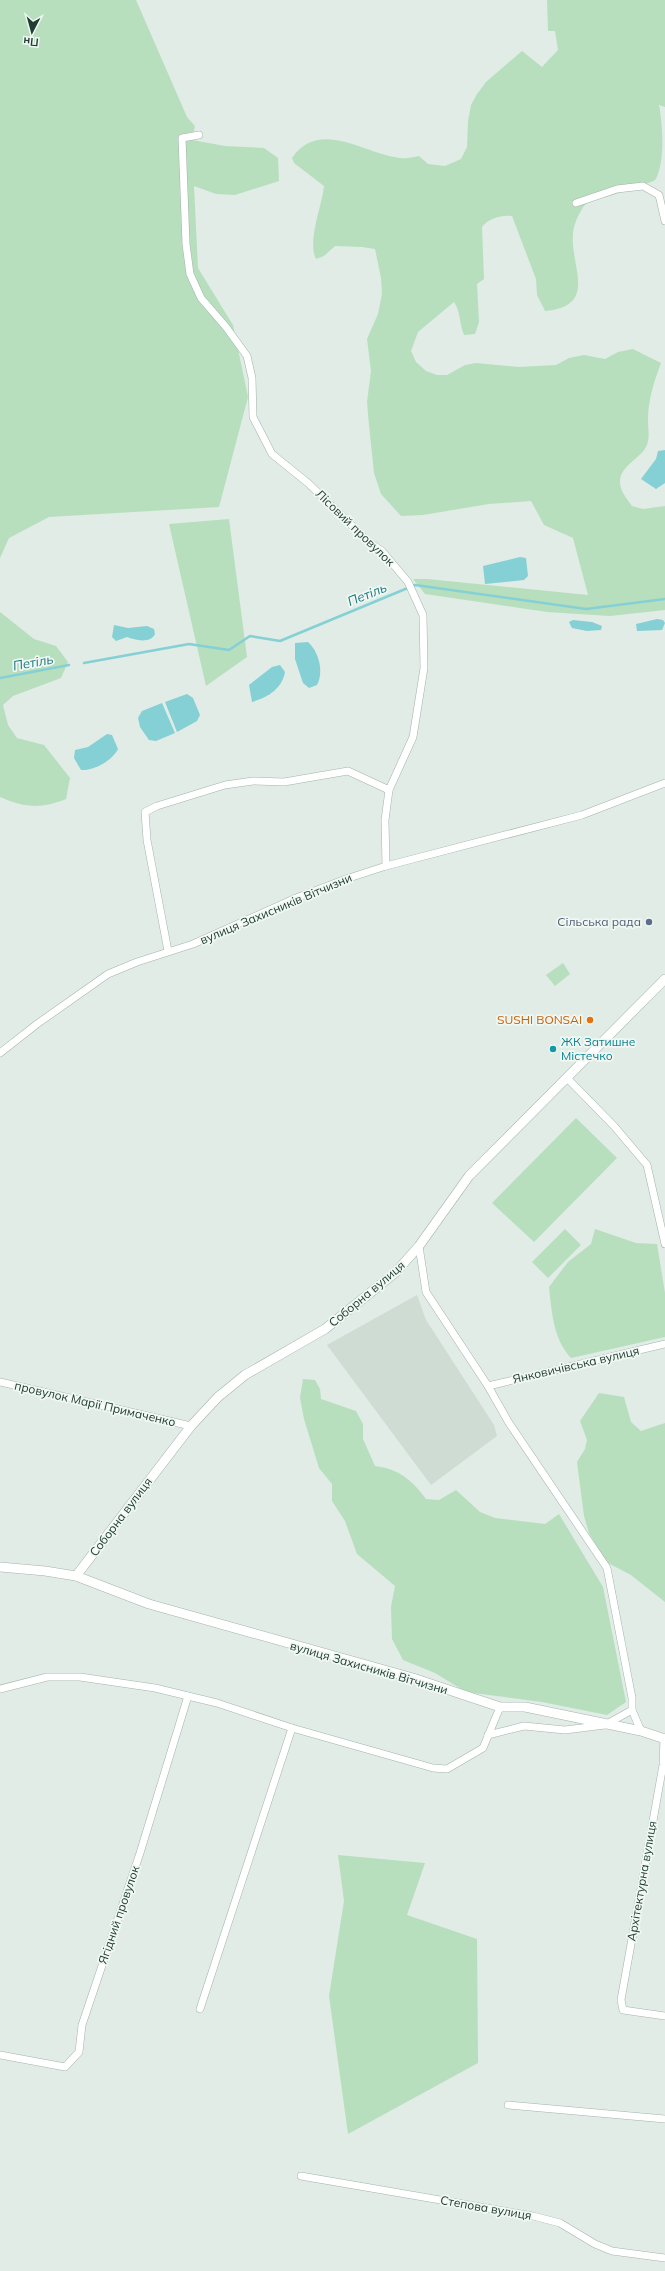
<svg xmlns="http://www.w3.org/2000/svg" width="665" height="2271" font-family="Mulish,sans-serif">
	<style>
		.built { fill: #cedcd4 }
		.green { fill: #b7dfbe }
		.water { fill: #84d0d5 }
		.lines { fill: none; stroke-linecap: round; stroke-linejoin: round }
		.stream { stroke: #84d0d5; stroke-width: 2.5 }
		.minor-casing { stroke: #a3b4ac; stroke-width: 8 }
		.tertiary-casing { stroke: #a3b4ac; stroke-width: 10 }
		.minor { stroke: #fff; stroke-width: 7 }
		.tertiary { stroke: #fff; stroke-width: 9 }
		.service-dot { fill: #5c6f8a; stroke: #f1f8f4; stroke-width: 1.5 }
		.food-dot { fill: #e8710a; stroke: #f1f8f4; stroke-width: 1.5 }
		.culture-dot { fill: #0f9aa8; stroke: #f1f8f4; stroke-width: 1.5 }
		.labels { text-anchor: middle; stroke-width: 3.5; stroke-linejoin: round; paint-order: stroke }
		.street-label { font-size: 12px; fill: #203d33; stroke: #f1f8f4 }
		.service-label { font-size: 12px; fill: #4e5e75; stroke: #f1f8f4; text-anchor: end }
		.food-label { font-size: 12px; fill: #c56008; stroke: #f1f8f4; text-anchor: end }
		.culture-label { font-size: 12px; fill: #0d838f; stroke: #f1f8f4; text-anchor: start }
		.water-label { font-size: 13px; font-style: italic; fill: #16767d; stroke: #f1f8f4 }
	</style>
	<rect width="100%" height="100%" fill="#e0ece5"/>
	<path class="built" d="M417,1295L426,1320L494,1425L497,1436L431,1485L327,1345Z"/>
	<g class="green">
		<path d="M0,0H136L187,117L195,126L192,140L225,146L264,148L278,158L279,181L235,195L216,194L194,186L198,268L233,325L248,397L219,507L49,517L9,538L0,558Z"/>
		<path d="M547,0H665V107L659,105C663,127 665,160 656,179C651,184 640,184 633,187C623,191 615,195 605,197C596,199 586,201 582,209C577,218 573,226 573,235C570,266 599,306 545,311L537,295L536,279L512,216C501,215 489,218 482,227L484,279L477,284L479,322L475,334L464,335C459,323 461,313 454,302L418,332L411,351L416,362L426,371L437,375H447L465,365L476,363L519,367L556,365L569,358L584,355L605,359L618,352L633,349L661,363C654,382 648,400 648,420C648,429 650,436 647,445C641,459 620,465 620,482C620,491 627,499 632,506L643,509L665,506V610L610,616L547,612L425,594L413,579H427L588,595L573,538L544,525L531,501L489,504L423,515L401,516L381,494L374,473L369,425L367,402L371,371L367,339L378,314L382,294L381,278L375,249L362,247L335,246L324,256L316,259C307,241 322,206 324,186L294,163L292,158C320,118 364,154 400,158C406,159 413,157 419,156L428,164L445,166L461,159L467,147L468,121L471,105L477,94L486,82L522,51L542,67L558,50L555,31H548Z"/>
		<path d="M229,519L247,657L206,686L169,524Z"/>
		<path d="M0,612L34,639L56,646L68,662L61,678L13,696L3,705L8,725L17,738L44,745L70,778L66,799C40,809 26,808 0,797Z"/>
		<path d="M563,963L570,974L555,986L546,975Z"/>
		<path d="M576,1118L617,1158L534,1242L492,1203Z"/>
		<path d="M565,1229L581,1245L548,1278L532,1262Z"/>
		<path d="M595,1229L636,1243L657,1244L665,1293V1337L571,1358C553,1338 552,1313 549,1287L568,1262L591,1244Z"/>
		<path d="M303,1379L315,1380L320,1389L321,1399L356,1411L363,1424V1439L375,1466C399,1469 412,1480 426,1499L439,1500L456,1490L480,1512L495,1518L545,1524L559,1514L603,1587L626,1702L607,1715L542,1702L466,1692L435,1673L403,1660L392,1639L391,1607L395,1586L357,1554L345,1521L332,1501V1484L319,1468L304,1419L300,1398Z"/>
		<path d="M599,1393L624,1397L631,1422L641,1431L665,1423V1602L631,1575L606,1562L589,1533L584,1516L577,1462L585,1449L587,1440L580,1421Z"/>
		<path d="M338,1855L425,1863L407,1915L477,1939L478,2063L348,2134L329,1996L344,1901Z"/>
	</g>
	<g class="water">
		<path d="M665,450V483L656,489L641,479L656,459L658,451Z"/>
		<path d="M520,557L526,558L528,576L524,580L485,584L483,566Z"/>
		<path d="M657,619L663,620L665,623L662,630L637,631L636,624Z"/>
		<path d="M573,620L592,622L602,626L601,630L587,631L572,628L569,622Z"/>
		<path d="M114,625L128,628L147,626L154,629L155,634C150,644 135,640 127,637L116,641L112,637Z"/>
		<path d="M308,642C319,652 324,672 317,685L309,688L303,683L295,659V643Z"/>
		<path d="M280,665L285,672C282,689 268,697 252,702L249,685L272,667Z"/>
		<path d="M187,694L193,698L200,715L197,721L177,732L165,702Z"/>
		<path d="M162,703L175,733L156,741L149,740L140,727L138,718L142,711Z"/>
		<path d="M107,734L112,735L118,749C113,760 94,771 81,770L74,758L75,750L88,747Z"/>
	</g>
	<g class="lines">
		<g class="stream">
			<path d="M84,663L189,644L229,650L250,636L280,641L415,585L586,609L665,599"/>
			<path d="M0,678L69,665"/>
		</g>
		<defs>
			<g id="minor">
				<path d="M199,135L182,138L186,244L190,274L201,298L226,327L247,356L252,378L253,417L272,454L308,483L370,543L382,551L408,582L423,615L424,668L413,737L389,790L385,820L386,866"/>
				<path d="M576,203L617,189L643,186L659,195L665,221"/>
				<path d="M168,951L147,840L145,812L157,806L225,785L253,781L284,782L348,771L389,790"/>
				<path d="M0,1053L37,1024L108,974L137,962L193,944L296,898L346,879L386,866L582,815L665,783"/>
				<path d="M567,1078L614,1126L647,1165L665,1244"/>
				<path d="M419,1246L426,1292L488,1386L509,1423L607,1568L632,1698V1710L641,1731"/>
				<path d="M0,1382L191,1426"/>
				<path d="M488,1386L665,1344"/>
				<path d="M0,1689L47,1677H80L155,1688L217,1703L292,1728L433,1768L447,1769L483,1748L500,1707"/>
				<path d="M488,1735L524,1726L565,1730L605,1725L632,1710"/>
				<path d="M664,1738L663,1765L621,2000L623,2010L665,2016"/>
				<path d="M200,2009L292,1728"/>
				<path d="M0,2055L65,2067L79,2052L82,2025L140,1853L188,1696"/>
				<path d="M508,2105L665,2119"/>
				<path d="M301,2176L533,2216L560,2223L595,2244L612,2251L665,2258"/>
			</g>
			<g id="tertiary">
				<path d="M0,1567L45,1571L76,1576L149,1604L413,1678L500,1707H525L641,1731L665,1739"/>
				<path d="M76,1576L191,1426L218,1397L245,1375L325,1329L396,1272L419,1246L469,1176L665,979"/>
			</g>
		</defs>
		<use href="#minor" class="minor-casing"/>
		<use href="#tertiary" class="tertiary-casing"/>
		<use href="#minor" class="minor"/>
		<use href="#tertiary" class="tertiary"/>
	</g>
	<circle class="service-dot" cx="649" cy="922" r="4"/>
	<circle class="food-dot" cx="590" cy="1020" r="4"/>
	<circle class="culture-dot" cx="553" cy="1049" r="4"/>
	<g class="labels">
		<g class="street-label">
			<text transform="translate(355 528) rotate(44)" y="4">Лісовий провулок</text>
			<text transform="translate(276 909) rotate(-23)" y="4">вулиця Захисників Вітчизни</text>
			<text transform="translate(367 1294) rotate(-40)" y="4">Соборна вулиця</text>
			<text transform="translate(576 1365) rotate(-13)" y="4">Янковичівська вулиця</text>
			<text transform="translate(95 1404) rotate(13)" y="4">провулок Марії Примаченко</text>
			<text transform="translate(121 1517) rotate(-53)" y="4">Соборна вулиця</text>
			<text transform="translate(369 1668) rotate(16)" y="4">вулиця Захисників Вітчизни</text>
			<text transform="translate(642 1881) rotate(-80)" y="4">Архітектурна вулиця</text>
			<text transform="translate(119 1915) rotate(-71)" y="4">Ягідний провулок</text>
			<text transform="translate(486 2208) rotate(10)" y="4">Степова вулиця</text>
		</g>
		<g class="service-label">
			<text x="641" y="926">Cільська рада</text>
		</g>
		<g class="food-label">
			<text x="582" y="1024">SUSHI BONSAI</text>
		</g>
		<g class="culture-label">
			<text x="561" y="1046">ЖК Затишне<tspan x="561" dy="14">Містечко</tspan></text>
		</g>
		<g class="water-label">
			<text transform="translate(367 594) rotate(-22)" y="5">Петіль</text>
			<text transform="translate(33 662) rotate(-10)" y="5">Петіль</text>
		</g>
	</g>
	<g transform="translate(32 32) rotate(186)" stroke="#f1f8f4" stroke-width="3" paint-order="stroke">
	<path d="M0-3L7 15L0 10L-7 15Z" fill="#203d33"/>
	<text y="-6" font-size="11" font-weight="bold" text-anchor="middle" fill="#203d33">Пн</text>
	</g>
</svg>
